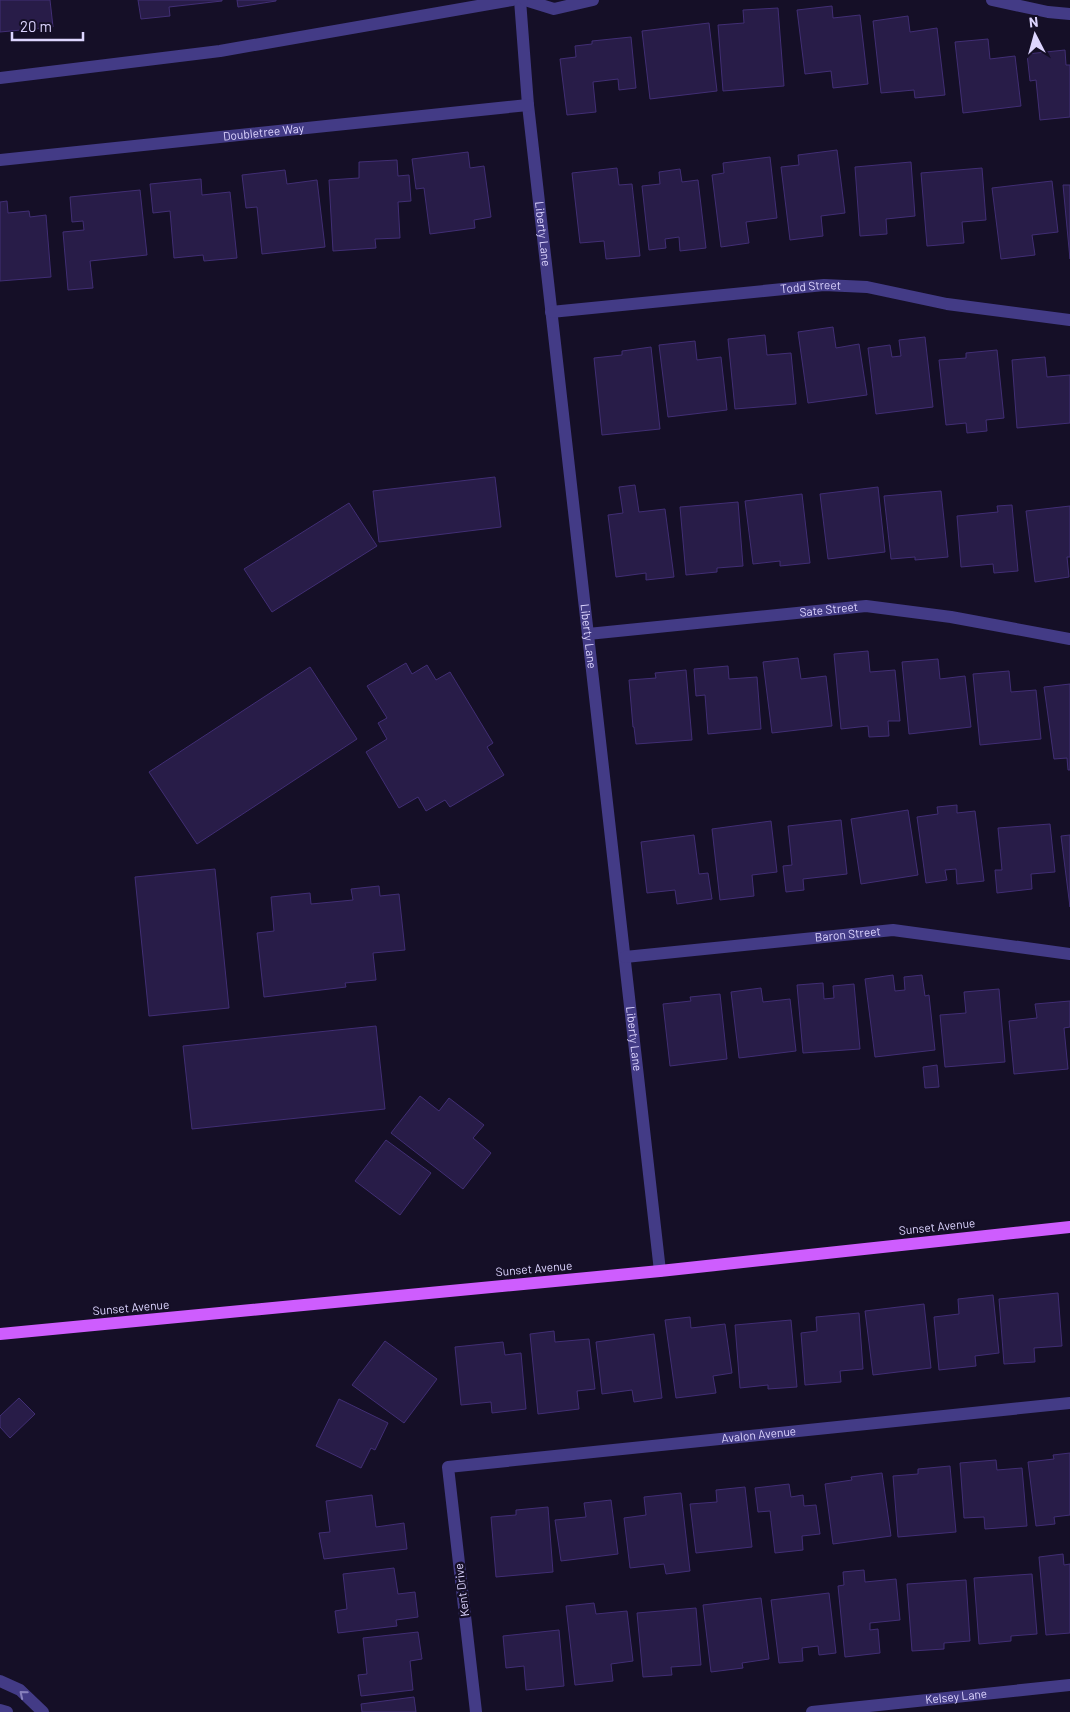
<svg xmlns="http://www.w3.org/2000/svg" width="1070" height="1712" font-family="Barlow,sans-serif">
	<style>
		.building { fill: #281c48; stroke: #412e74 }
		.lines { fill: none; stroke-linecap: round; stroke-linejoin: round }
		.minor { stroke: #433b86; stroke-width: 12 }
		.major { stroke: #ce5dfe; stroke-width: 12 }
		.oneway { stroke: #8880bc }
		.labels { text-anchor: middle; stroke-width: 4.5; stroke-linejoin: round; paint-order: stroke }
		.street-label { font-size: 12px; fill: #ddd5ff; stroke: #150f27 }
	</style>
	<rect width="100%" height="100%" fill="#150f27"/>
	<g class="building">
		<path d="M0,0H50L53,27L0,32Z"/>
		<path d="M138,0H222V1L169,7L170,16L141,19Z"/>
		<path d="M237,0H276V1L238,7Z"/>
		<path d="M832,6L833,18L860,15L868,84L833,88L831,71L805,74L797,10Z"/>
		<path d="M778,8L784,86L723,91L718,25L744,23L743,10Z"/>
		<path d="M908,16L910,32L937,28L945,95L915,98L914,90L881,93L873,21Z"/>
		<path d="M709,23L717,91L650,99L642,31Z"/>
		<path d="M631,37L636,88L619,90L618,79L593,82L596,112L567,115L560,59L576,57L575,46L592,44V41Z"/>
		<path d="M988,39L990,59L1015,56L1021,106L963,113L955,42Z"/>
		<path d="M1065,50L1066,65H1070V117L1040,120L1036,80L1030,81L1027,54Z"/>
		<path d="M837,150L845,213L821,216L823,236L790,240L781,167L799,165L798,155Z"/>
		<path d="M468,152L470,168L484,166L491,217L474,220L475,228L430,234L424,188L416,189L412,159Z"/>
		<path d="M770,157L777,218L746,222L749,243L721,247L712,175L724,173L723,163Z"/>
		<path d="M397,160L398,176L409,175L411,201L398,202L400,238L375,239L376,248L333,251L329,180L359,178V162Z"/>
		<path d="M911,162L915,216L886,219L887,234L860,236L855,167Z"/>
		<path d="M617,168L619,185L632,184L640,256L606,259L604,241L580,243L572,173Z"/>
		<path d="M982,168L986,220L962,222L964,243L927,246L921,173Z"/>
		<path d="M680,169L682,182L698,180L706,248L680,251L679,237L665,239L666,248L649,250L642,186L660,184L659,172Z"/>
		<path d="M285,170L287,184L317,180L325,247L262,254L257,207L246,208L242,175Z"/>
		<path d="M201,179L202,195L230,192L237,258L204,261L203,255L174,258L170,211L153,213L150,184Z"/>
		<path d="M1052,181L1058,232L1032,235L1035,255L1001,259L992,188Z"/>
		<path d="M1063,185H1070V259Z"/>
		<path d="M140,190L147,255L90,261L93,288L68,290L63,232L84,230L83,221L72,222L70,197Z"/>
		<path d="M7,201L8,213L29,211L30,217L46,215L51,277L0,281V202Z"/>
		<path d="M833,327L836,348L859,344L867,395L808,403L798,332Z"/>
		<path d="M765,335L767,355L791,353L796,404L735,409L728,339Z"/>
		<path d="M925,337L933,407L876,414L868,348L890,345L892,357L901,356L899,340Z"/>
		<path d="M695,341L697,360L721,357L727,410L668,417L659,345Z"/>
		<path d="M651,347L660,429L602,435L594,358L622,355V351Z"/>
		<path d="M997,350L1004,418L986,420L987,431L967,433L966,423L946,425L939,360L966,358V353Z"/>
		<path d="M1045,357L1047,377L1070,375V423L1017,428L1012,360Z"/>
		<path d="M495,477L501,527L379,542L373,491Z"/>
		<path d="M635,485L639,512L665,509L674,577L646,580V573L616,577L608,515L623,513L619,487Z"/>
		<path d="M878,487L885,552L828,559L820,494Z"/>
		<path d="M941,491L948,557L915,560V557L891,559L884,496Z"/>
		<path d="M802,494L810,563L780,566V561L753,564L745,501Z"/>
		<path d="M738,502L743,566L717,568V572L686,575L680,507Z"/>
		<path d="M349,503L377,546L272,612L244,569Z"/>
		<path d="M1012,505L1018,571L994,573L993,564L961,567L957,516L998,512L997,506Z"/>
		<path d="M1070,506V557H1067L1069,577L1035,582L1026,511Z"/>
		<path d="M868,651L870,672L895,670L900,721H888L889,736L869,737L868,726L841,729L834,654Z"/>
		<path d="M798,658L801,679L826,676L832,726L772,733L763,662Z"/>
		<path d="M938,659L940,679L965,676L971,727L909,734L902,662Z"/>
		<path d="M406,663L412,674L427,665L436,680L450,672L493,743L487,747L504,775L450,807L445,800L426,811L418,797L399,808L366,752L387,739L378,723L387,718L367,686Z"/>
		<path d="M728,666L729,679L757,677L761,729L708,734L705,695L696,696L694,669Z"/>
		<path d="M310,667L357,739L197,844L149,772Z"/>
		<path d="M686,670L692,740L636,744L634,727H633L629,680L656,678L655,673Z"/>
		<path d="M1009,671L1011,692L1036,690L1041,739L980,745L973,674Z"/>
		<path d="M1070,684V770H1068L1067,758L1054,759L1044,687Z"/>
		<path d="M957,805V813L975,811L984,881L957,884L956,869L945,870L947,880L926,883L917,817L938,814L937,807Z"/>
		<path d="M908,810L918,875L861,884L851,819Z"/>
		<path d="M841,820L847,874L803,879L804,890L786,892L783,866L792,865L788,826Z"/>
		<path d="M771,821L777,872L752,875L754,896L720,900L712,829Z"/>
		<path d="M1050,824L1055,872L1031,874L1032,889L997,893L995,870H1002L998,828Z"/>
		<path d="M694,835L699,874L708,873L712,899L677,904L675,890L647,893L641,842Z"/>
		<path d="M1070,835V907L1061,836Z"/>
		<path d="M215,869L229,1008L149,1016L135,877Z"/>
		<path d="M379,886L380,896L399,894L405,950L373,953L376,980L345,983L346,987L264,997L257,933L274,931L271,897L310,893L311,904L353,900L351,889Z"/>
		<path d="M893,975L895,991L905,990L904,977L922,975L925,996L929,995L935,1050L875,1057L865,979Z"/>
		<path d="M823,983L824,999L834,998L833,986L854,984L860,1049L803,1053L797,985Z"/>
		<path d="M761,988L763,1002L790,999L796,1051L739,1058L731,992Z"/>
		<path d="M999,989L1005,1062L945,1067L940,1015L966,1013L964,992Z"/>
		<path d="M720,994L727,1059L670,1066L663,1004L691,1001L690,997Z"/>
		<path d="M1070,1001V1027L1064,1028L1068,1069L1014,1074L1009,1021L1037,1018L1035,1004Z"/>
		<path d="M376,1026L385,1109L192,1129L183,1046Z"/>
		<path d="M937,1065L939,1087L925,1088L923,1067Z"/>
		<path d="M420,1096L439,1111L449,1098L484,1125L473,1138L491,1153L463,1189L391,1133Z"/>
		<path d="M386,1140L431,1173L400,1215L355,1181Z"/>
		<path d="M1058,1293L1062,1346L1034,1348L1035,1362L1004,1364L999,1299Z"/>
		<path d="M993,1295L999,1353L975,1356L976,1366L939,1370L934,1317L959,1314L958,1299Z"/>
		<path d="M924,1304L931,1368L873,1375L865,1311Z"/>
		<path d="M859,1313L863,1369L840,1371L841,1382L805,1385L801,1333L817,1331L816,1317Z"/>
		<path d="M690,1317L691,1328L725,1324L732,1373L713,1376L716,1393L676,1398L665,1320Z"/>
		<path d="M791,1320L797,1387L768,1389V1385L740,1388L735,1325Z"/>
		<path d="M554,1331L555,1342L589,1339L595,1389L577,1391L579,1409L538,1414L530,1334Z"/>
		<path d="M654,1334L662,1398L634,1402L632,1390L602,1394L596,1342Z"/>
		<path d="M385,1341L437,1379L404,1423L352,1385Z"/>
		<path d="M503,1342L505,1355L521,1353L526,1409L492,1413L491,1402L461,1405L455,1347Z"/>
		<path d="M19,1398L35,1414L10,1438L0,1427V1416Z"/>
		<path d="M339,1399L388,1423L375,1450L371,1448L361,1468L316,1446Z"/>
		<path d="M1070,1453V1515L1054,1517L1055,1524L1036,1526L1028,1462L1054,1459L1053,1455Z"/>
		<path d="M996,1460L997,1470L1022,1468L1027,1526L985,1529L984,1517L964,1518L960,1463Z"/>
		<path d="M950,1466L956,1532L898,1537L893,1476L918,1474V1469Z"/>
		<path d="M882,1473L891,1536L833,1544L825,1484L852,1480L851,1477Z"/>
		<path d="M789,1484L791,1497L803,1495L804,1506L816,1505L820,1534L802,1536L803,1550L775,1553L770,1511L758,1512L755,1488Z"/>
		<path d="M745,1487L752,1547L696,1553L690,1504L717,1502L716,1490Z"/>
		<path d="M681,1493L690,1571L666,1574L664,1564L630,1568L624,1518L646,1515L644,1497Z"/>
		<path d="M372,1495L376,1527L404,1523L407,1549L324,1559L319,1533L330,1532L326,1501Z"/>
		<path d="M611,1500L618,1554L561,1561L555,1520L586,1517L584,1503Z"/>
		<path d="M548,1507L553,1572L496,1577L491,1517L516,1515V1510Z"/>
		<path d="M1063,1554L1064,1565L1070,1564V1633L1046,1635L1039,1557Z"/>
		<path d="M394,1568L398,1594L415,1592L418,1617L396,1620L397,1626L338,1633L335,1611L347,1609L343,1574Z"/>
		<path d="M864,1570L865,1582L896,1579L900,1620L870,1623V1630L878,1629L880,1653L845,1657L838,1586L844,1585L843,1572Z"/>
		<path d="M1032,1574L1037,1634L1011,1636V1641L979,1644L974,1578Z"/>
		<path d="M966,1580L970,1641L944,1643V1649L912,1651L907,1584Z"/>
		<path d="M829,1593L836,1653L819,1655L818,1646L802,1648L803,1661L779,1663L771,1600Z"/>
		<path d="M761,1598L769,1659L742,1663L743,1668L711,1672L703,1605Z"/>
		<path d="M594,1603L596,1614L627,1611L633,1661L611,1664L613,1681L575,1685L566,1606Z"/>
		<path d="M696,1608L701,1665L671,1667L672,1675L643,1677L637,1613Z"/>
		<path d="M559,1630L564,1686L526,1690L524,1666L506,1668L503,1636Z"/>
		<path d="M418,1632L422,1659L410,1661L413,1690L361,1696L358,1675L367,1674L363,1638Z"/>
		<path d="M414,1697L416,1712H362L361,1704Z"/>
	</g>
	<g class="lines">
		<g class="minor">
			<path id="s1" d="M520,0L528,105L660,1271"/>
			<path d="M525,0L554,9L593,0"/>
			<path d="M992,0L1048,12L1070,14"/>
			<path d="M0,78L220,51L512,0"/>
			<path id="s2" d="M0,160L528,105"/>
			<path id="s3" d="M551,312L824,285L867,287L947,304L1070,320"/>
			<path id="s4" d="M588,634L866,606L951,617L1070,639"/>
			<path id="s5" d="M625,957L893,930L1070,954"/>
			<path d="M0,1681L20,1690L43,1712"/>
			<path d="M0,1710L7,1712"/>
			<path id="s6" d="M476,1712L448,1467L1070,1403"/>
			<path id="s7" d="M812,1712L1070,1685"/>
		</g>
		<path class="major" d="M0,1334L660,1271L1070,1227"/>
	</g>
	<defs><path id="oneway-chevron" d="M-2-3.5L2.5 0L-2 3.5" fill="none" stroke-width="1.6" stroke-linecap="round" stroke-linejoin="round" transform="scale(1.25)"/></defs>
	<use class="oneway" href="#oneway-chevron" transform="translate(23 1694) rotate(-141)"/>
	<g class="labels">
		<g class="street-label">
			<text dy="4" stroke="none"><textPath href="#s2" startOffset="265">Doubletree Way</textPath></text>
			<text dy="4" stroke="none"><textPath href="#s1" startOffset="235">Liberty Lane</textPath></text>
			<text dy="4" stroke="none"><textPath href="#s3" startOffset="261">Todd Street</textPath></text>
			<text dy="4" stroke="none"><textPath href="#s4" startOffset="242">Sate Street</textPath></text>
			<text dy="4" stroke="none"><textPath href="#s1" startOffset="640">Liberty Lane</textPath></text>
			<text dy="4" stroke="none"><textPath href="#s5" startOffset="224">Baron Street</textPath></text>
			<text dy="4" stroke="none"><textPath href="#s1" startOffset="1045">Liberty Lane</textPath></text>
			<text transform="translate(937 1227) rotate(-6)" y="4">Sunset Avenue</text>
			<text transform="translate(534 1269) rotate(-5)" y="4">Sunset Avenue</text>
			<text transform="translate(131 1308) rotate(-5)" y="4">Sunset Avenue</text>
			<text dy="4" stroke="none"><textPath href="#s6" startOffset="559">Avalon Avenue</textPath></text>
			<text transform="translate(462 1590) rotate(-97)" y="4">Kent Drive</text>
			<text dy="4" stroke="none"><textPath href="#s7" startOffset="145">Kelsey Lane</textPath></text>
		</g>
	</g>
	<g transform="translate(1035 35) rotate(354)" stroke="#150f27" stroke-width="4" paint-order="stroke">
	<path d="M0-4L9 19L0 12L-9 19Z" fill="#ddd5ff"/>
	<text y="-8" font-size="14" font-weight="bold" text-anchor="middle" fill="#ddd5ff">N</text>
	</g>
	<path d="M12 32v8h71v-8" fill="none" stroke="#ddd5ff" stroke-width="2.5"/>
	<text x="20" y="32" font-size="15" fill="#ddd5ff" stroke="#150f27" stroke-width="4" paint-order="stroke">20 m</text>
</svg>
